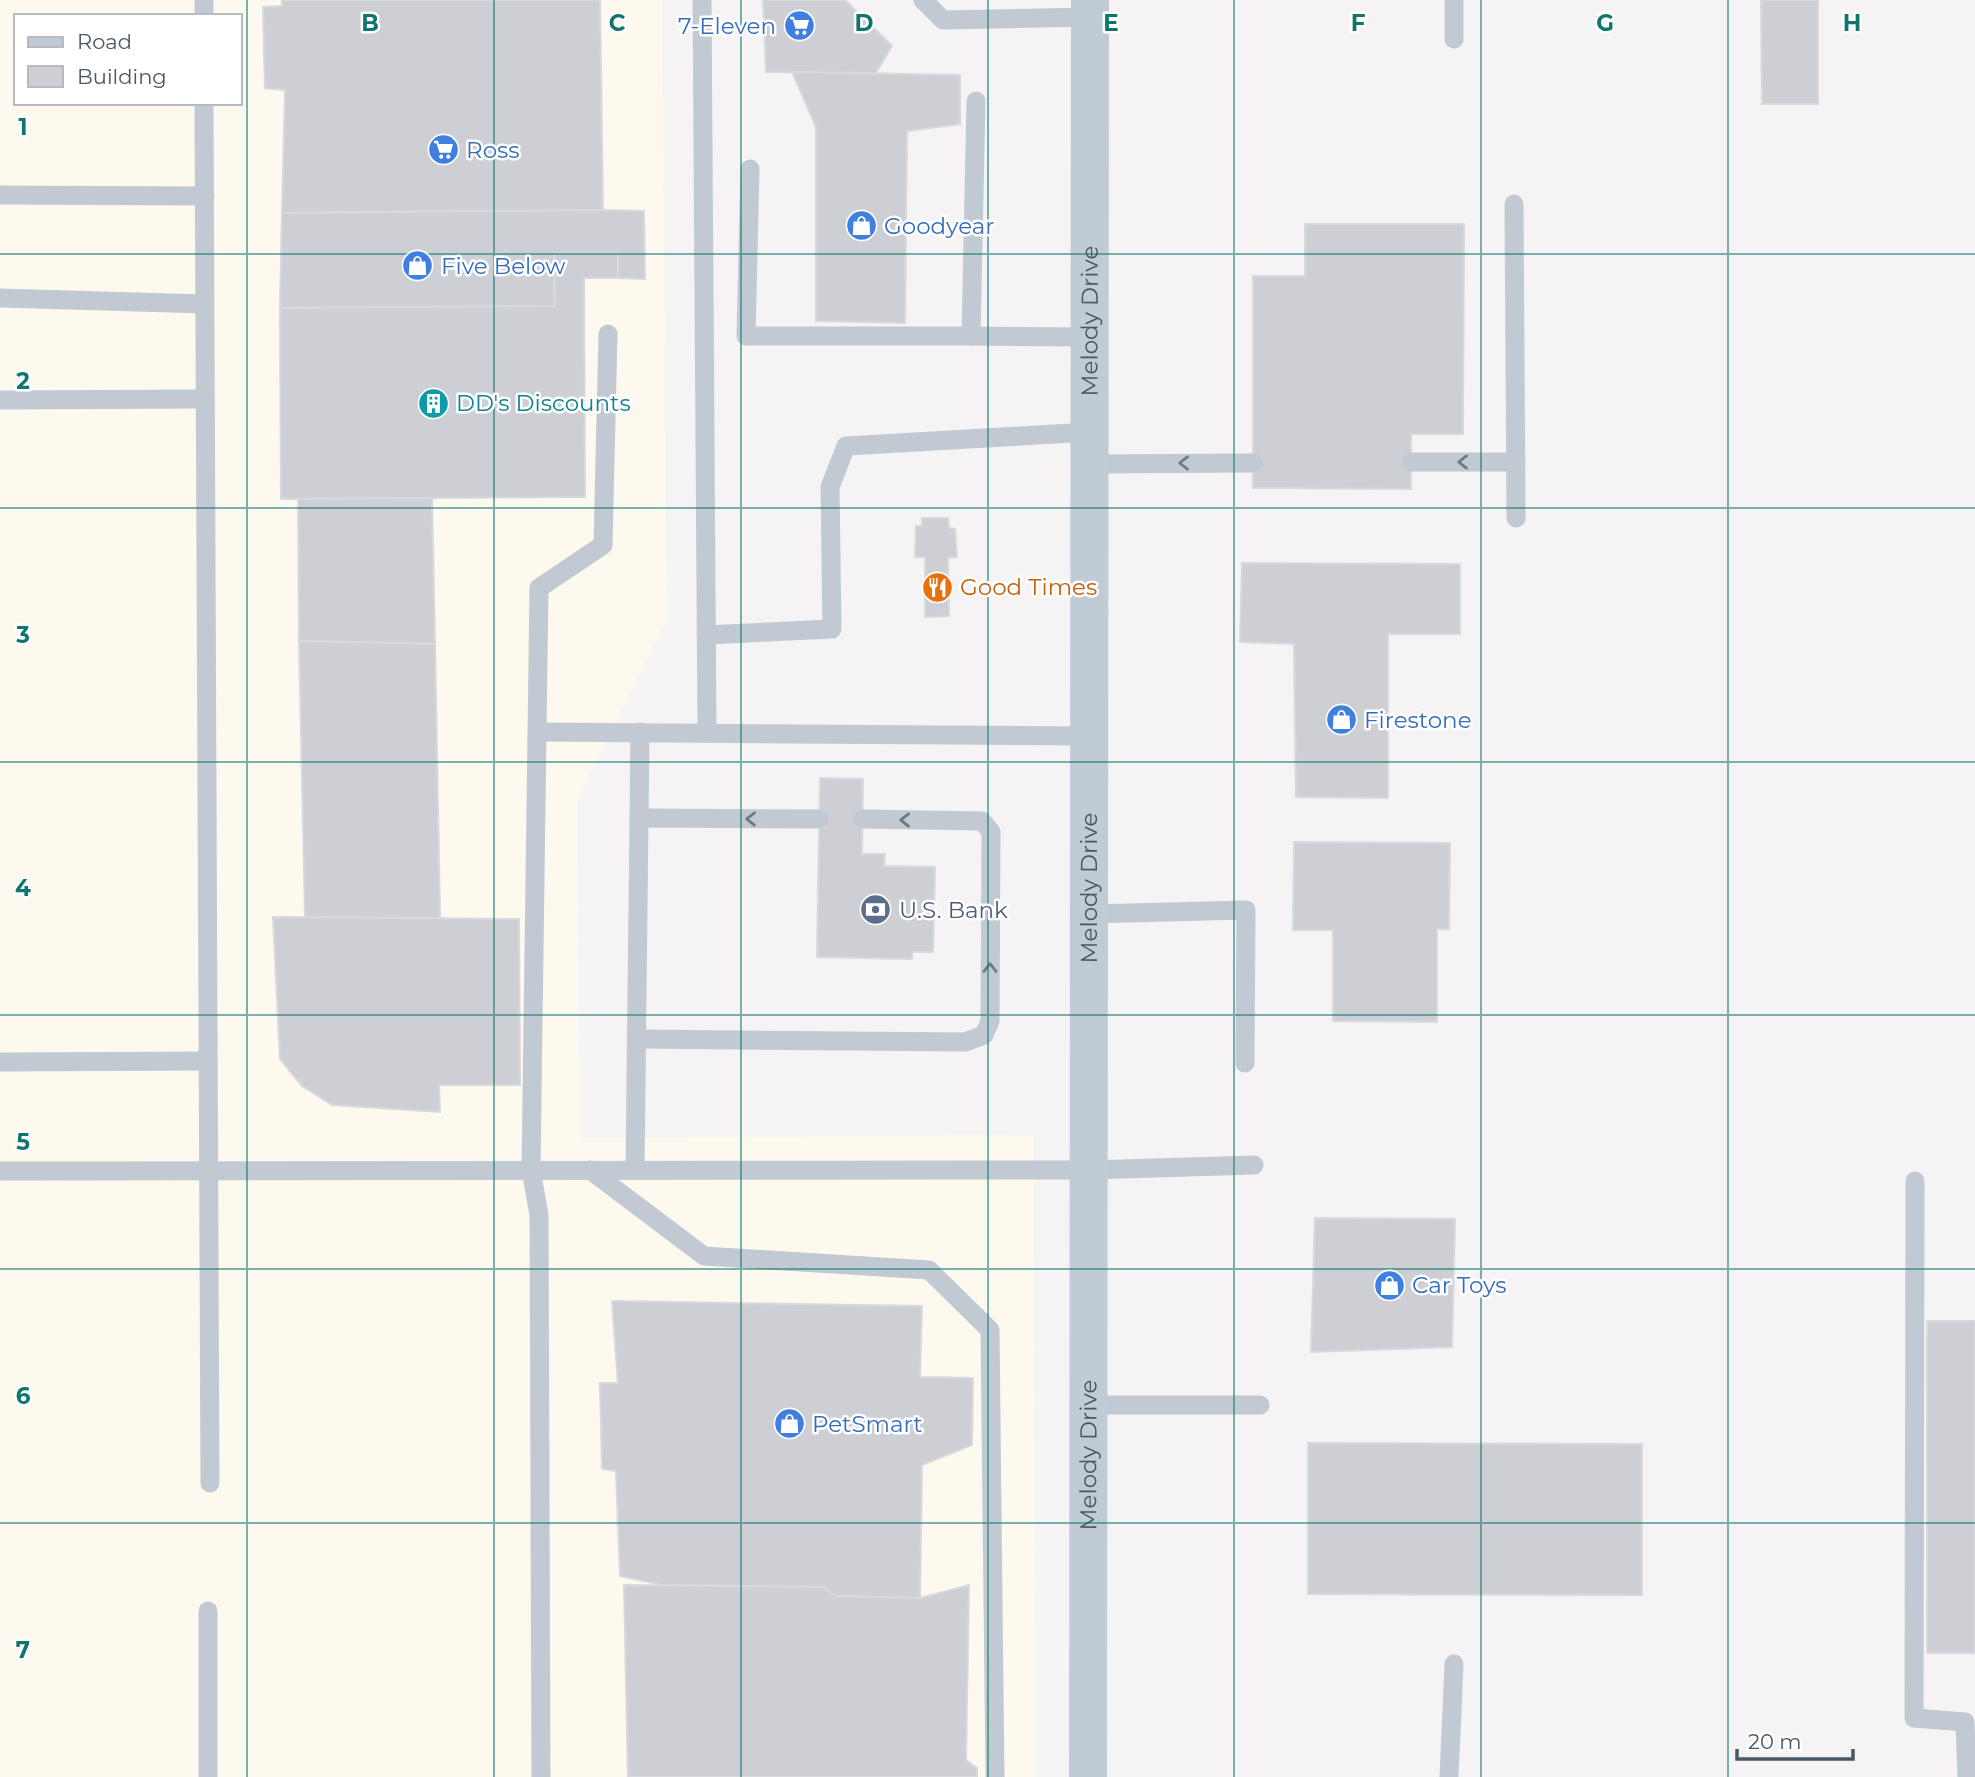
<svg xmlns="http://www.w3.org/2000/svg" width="1975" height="1777" font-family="Montserrat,sans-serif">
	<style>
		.commercial { fill: #fdf9ef; fill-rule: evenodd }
		.building { fill: #cdcfd5; stroke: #d7d9de; stroke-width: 2 }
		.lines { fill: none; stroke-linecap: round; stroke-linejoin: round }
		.lane { stroke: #c1cad2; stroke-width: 19 }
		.secondary { stroke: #c1cbd6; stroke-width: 38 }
		.oneway { stroke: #6e7983 }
		.grid { fill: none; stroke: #0f766e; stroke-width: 2; stroke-opacity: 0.55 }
		.labels { text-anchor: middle; stroke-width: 5; stroke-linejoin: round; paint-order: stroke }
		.shop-label { font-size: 23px; fill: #366cbe; stroke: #fff; text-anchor: start }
		.street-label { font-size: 23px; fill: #4a5661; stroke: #fff }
		.culture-label { font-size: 23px; fill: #0d838f; stroke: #fff; text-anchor: start }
		.food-label { font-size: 23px; fill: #c56008; stroke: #fff; text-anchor: start }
		.service-label { font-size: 23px; fill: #4e5e75; stroke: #fff; text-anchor: start }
		.grid-label { font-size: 23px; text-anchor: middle; font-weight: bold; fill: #0f766e; stroke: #fff; stroke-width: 5; stroke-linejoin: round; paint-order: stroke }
	</style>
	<rect width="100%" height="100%" fill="#f5f3f3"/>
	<path class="commercial" d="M0,0H662L667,620L578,797L579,1138L1034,1135L1035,1777H0ZM16,16H240V103H16Z"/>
	<g class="building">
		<path d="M282,0H600L603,210L282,213L285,90L265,88L263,7L282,6Z"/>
		<path d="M763,0H845L892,46L876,73L766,72Z"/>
		<path d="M1761,0H1818V104H1762Z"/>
		<path d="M792,72L960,75V124L907,131L905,323L816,321V127Z"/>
		<path d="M603,210L644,211L645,279L618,278V253H554L555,306L280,308L282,213Z"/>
		<path d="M1305,224H1464L1463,434H1411V489L1253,488V276H1305Z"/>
		<path d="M554,253H618V278H584L585,497L281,499L280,308L555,306Z"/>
		<path d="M432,498L435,644L299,641L298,499Z"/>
		<path d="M922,518H948L949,528L955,529L957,557L948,558L949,616L925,617V557H915L916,526H922Z"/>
		<path d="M1242,563L1460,564V634H1388V798L1296,797L1294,644L1240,642Z"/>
		<path d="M299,641L435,644L440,918L305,917Z"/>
		<path d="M820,778L863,779L862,854H885L884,866L935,867L933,952H912V959L817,957Z"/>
		<path d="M1294,842L1450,843L1449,929H1437V1022L1333,1021V930H1293Z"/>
		<path d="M273,917L519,919L520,1085H439L440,1112L332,1105L302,1086L280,1059Z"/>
		<path d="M1315,1218L1455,1219L1452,1347L1311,1352Z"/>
		<path d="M612,1301L922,1306L920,1377L973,1378L972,1445L922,1465L920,1598L835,1596L824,1587L662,1585L620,1576L616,1471L602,1469L600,1383H618Z"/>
		<rect x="1927" y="1321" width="48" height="332"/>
		<path d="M1308,1443L1642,1444V1595L1308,1594Z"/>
		<path d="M624,1585L824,1587L835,1596L920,1598L969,1585L966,1760L977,1768V1777H628Z"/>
	</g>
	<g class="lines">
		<g class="lane">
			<path d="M204,0V16"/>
			<path d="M702,0L707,732"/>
			<path d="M923,0L943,20L1090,17"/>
			<path d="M1454,0V39"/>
			<path d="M976,101L971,336L1090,337"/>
			<path d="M204,103L210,1483"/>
			<path d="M750,169L746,336H971"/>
			<path d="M0,195L205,196"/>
			<path d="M1514,204L1516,518"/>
			<path d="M0,298L205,304"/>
			<path d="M0,400L205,399"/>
			<path d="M1411,462H1516"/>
			<path d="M1090,464L1253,463"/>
			<path d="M706,635L832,629L830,487L846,446L1090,432"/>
			<path d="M538,732L1089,736"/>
			<path d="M639,818L819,819"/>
			<path d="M1089,914L1246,910L1245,1063"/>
			<path d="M636,1039L965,1042L984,1035L990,1021L991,832L982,821L862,819"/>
			<path d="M0,1062L207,1061"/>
			<path d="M590,1170L704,1256L929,1270L990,1330L995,1777"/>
			<path d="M635,1170L640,732"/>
			<path d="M0,1171L1089,1170L1254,1165"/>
			<path d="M1915,1181L1914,1718L1965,1722L1967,1777"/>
			<path d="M1089,1405H1260"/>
			<path d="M208,1611V1777"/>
			<path d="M541,1777L539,1215L531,1170L539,588L603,545L608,334"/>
			<path d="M1449,1777L1454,1664"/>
		</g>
		<path class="secondary" id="s1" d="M1088,1777L1090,0"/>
	</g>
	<defs><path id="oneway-chevron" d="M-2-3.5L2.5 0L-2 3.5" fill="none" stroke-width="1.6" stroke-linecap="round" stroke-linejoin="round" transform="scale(1.75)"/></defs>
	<g class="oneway">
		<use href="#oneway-chevron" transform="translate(1463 462) rotate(180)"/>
		<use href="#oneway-chevron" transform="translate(1184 463) rotate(180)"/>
		<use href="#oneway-chevron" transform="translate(751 819) rotate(-179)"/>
		<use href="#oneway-chevron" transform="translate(905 820) rotate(-179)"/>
		<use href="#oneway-chevron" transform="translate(990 968) rotate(-90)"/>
	</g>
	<path class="grid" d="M247,0V1777M494,0V1777M741,0V1777M988,0V1777M1234,0V1777M1481,0V1777M1728,0V1777M0,254H1975M0,508H1975M0,762H1975M0,1015H1975M0,1269H1975M0,1523H1975"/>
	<defs>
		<symbol id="supermarket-disc" viewBox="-11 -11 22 22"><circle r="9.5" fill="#3f7fe0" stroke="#fff"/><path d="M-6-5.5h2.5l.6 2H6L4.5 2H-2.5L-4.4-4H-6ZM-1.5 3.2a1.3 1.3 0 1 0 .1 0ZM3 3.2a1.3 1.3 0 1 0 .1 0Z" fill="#fff"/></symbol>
		<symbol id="shop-disc" viewBox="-11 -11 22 22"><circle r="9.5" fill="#3f7fe0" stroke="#fff"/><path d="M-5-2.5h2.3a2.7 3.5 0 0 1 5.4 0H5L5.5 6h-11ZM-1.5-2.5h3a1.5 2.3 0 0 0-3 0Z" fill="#fff"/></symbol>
		<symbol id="building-disc" viewBox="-11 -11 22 22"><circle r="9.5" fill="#0f9aa8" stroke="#fff"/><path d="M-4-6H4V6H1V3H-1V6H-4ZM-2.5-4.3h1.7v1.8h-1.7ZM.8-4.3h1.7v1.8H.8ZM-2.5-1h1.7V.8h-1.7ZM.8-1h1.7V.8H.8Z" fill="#fff"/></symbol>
		<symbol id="restaurant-disc" viewBox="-11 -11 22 22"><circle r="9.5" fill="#e8710a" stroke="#fff"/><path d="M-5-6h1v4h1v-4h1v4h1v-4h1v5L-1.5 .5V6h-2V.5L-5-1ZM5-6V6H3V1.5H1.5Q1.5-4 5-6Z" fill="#fff"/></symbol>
		<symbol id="bank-disc" viewBox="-11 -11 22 22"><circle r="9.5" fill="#5c6f8a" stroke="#fff"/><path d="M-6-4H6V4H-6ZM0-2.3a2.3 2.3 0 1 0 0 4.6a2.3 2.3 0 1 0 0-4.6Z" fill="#fff"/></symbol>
	</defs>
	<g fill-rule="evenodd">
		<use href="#supermarket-disc" x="782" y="8" width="35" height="35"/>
		<use href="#supermarket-disc" x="426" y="132" width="35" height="35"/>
		<use href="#shop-disc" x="844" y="208" width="35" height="35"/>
		<use href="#shop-disc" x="400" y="248" width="35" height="35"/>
		<use href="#building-disc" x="416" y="386" width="35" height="35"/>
		<use href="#restaurant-disc" x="920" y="570" width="35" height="35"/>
		<use href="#shop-disc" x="1324" y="702" width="35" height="35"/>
		<use href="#bank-disc" x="858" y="892" width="35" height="35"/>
		<use href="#shop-disc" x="1372" y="1268" width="35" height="35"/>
		<use href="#shop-disc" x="772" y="1406" width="35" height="35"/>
	</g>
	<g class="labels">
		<g class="shop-label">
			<text x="776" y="34" text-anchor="end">7-Eleven</text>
			<text x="466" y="158">Ross</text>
			<text x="884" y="234">Goodyear</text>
			<text x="441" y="274">Five Below</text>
			<text x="1364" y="728">Firestone</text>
			<text x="1412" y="1293">Car Toys</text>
			<text x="812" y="1432">PetSmart</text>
		</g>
		<g class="street-label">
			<text dy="8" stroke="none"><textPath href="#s1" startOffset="1456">Melody Drive</textPath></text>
			<text dy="8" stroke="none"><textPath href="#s1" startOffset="889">Melody Drive</textPath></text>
			<text dy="8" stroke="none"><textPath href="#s1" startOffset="322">Melody Drive</textPath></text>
		</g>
		<g class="culture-label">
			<text x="456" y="411">DD's Discounts</text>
		</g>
		<g class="food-label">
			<text x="960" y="595">Good Times</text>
		</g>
		<g class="service-label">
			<text x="899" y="918">U.S. Bank</text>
		</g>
	</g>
	<g class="grid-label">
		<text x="370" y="31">B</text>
		<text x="617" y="31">C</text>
		<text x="864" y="31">D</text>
		<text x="1111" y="31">E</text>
		<text x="1358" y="31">F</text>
		<text x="1605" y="31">G</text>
		<text x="1852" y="31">H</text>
		<text x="23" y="135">1</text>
		<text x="23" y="389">2</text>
		<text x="23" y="643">3</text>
		<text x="23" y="896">4</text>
		<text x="23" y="1150">5</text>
		<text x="23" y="1404">6</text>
		<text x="23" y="1658">7</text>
	</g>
	<rect x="14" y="14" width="228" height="91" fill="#ffffff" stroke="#b7bbc0" stroke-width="2"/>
	<rect x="28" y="37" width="35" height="10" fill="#c1cbd6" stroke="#b7bbc0" stroke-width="2"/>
	<text x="77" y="49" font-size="21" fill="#4a5661">Road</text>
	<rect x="28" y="66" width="35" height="21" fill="#cdcfd5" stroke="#b7bbc0" stroke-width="2"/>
	<text x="77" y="84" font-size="21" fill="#4a5661">Building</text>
	<path d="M1737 1749v10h116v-10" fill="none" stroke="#4a5661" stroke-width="3.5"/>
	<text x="1748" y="1749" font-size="21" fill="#4a5661" stroke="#ffffff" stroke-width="5" paint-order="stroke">20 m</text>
</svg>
